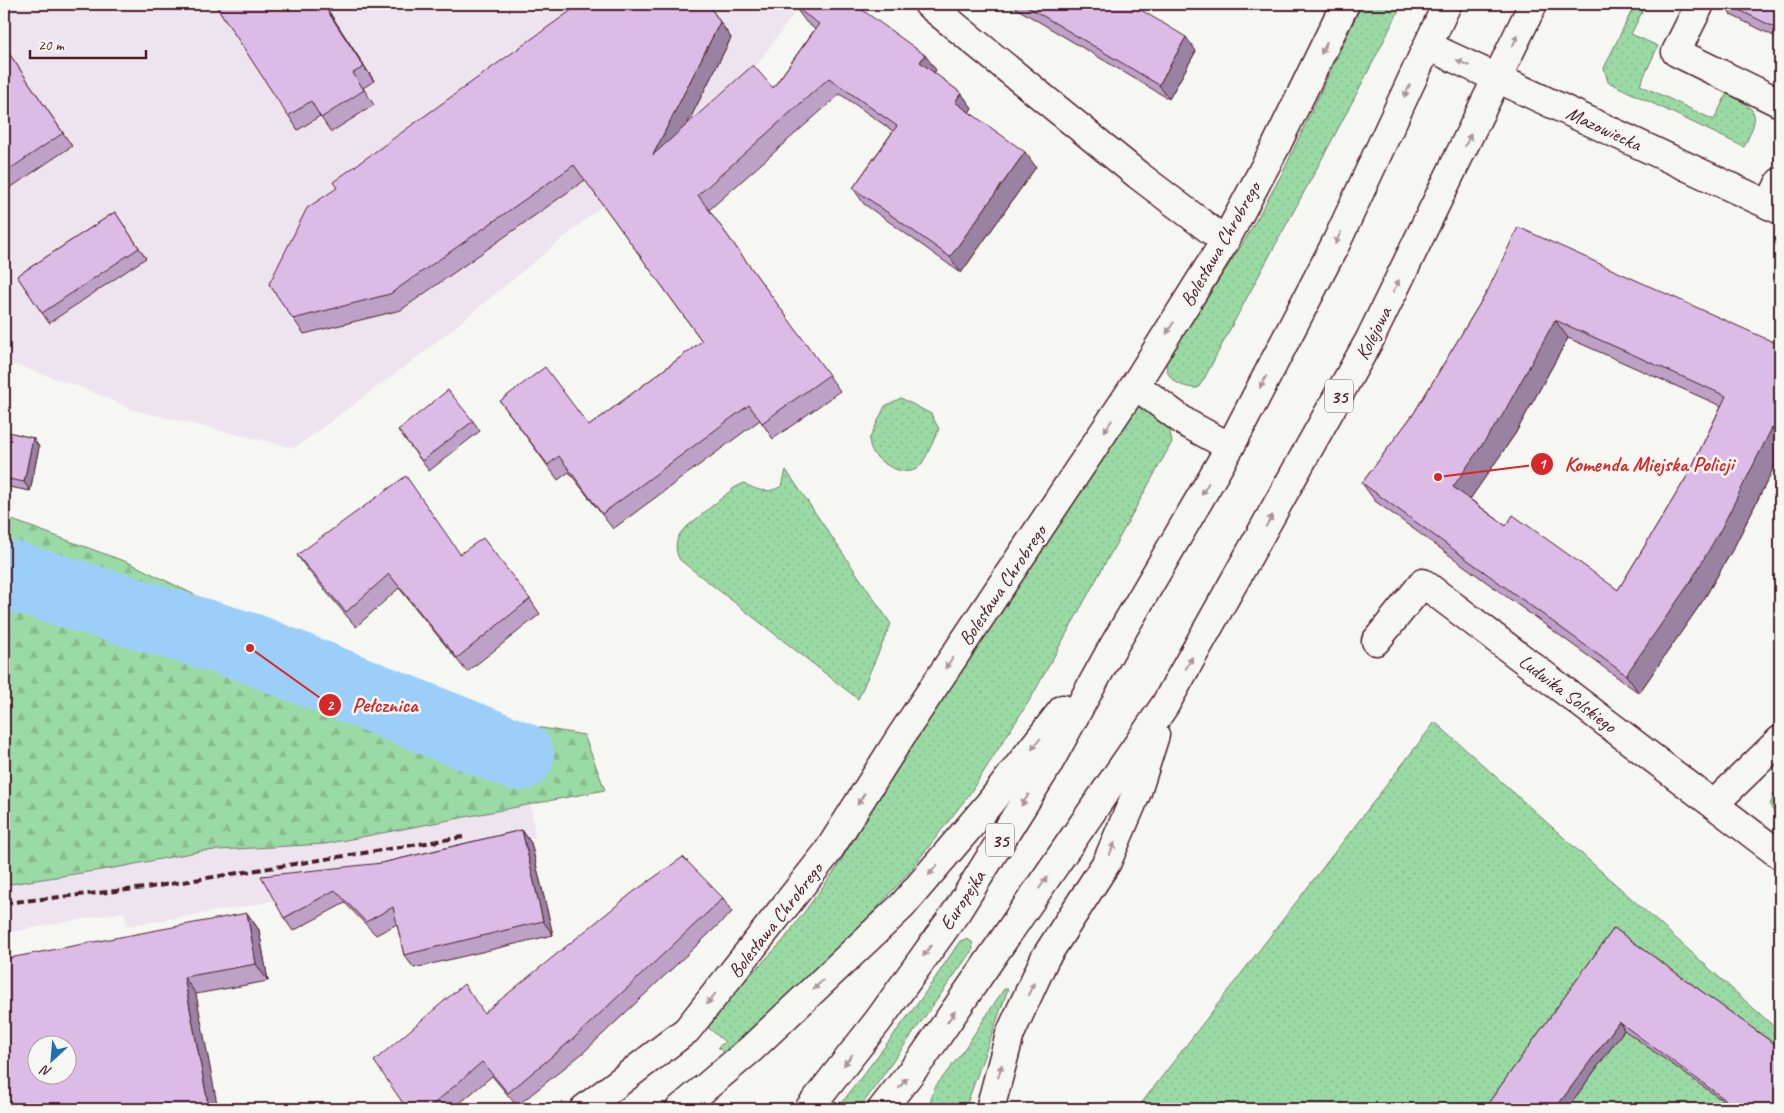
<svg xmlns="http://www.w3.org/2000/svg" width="1784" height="1113" font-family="Caveat,sans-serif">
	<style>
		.built { fill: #eee4ef }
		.green { fill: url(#green-dots); stroke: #727c68 }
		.forest { fill: url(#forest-firs); stroke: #727c68 }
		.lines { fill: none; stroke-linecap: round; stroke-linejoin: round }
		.river { stroke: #9bcff9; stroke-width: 70 }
		.minor-casing { stroke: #4a1f2b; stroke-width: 31 }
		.major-casing { stroke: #4a1f2b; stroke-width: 31 }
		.minor { stroke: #f6f6f2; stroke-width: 28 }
		.major { stroke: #f6f6f2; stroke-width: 28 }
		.rail { stroke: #4a1f2b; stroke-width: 4; stroke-dasharray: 8 4; stroke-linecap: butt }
		.wall { fill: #bda1c7; stroke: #4a1f2b; fill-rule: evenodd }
		.shaded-wall { fill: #9a83a2; stroke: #4a1f2b }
		.building { fill: #dcbbe7; stroke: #4a1f2b; fill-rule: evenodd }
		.oneway { fill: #a99598 }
		.labels { text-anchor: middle; stroke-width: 5; stroke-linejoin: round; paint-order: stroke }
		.shield { fill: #f6f6f2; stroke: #7e6067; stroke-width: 1 }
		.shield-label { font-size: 19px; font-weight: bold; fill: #4a1f2b }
		.street-label { font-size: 20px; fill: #4a1f2b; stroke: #f6f6f2 }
		.leader { fill: none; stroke: #d62828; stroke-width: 2 }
		.callout-dot { fill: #d62828; stroke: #f6f6f2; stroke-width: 2 }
		.mark-label { font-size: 15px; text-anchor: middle; font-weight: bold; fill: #fff }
		.callout-label { font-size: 21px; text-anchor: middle; font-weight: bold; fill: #d62828; stroke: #f6f6f2; stroke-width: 5; stroke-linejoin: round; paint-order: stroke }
	</style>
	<defs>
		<pattern id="green-dots" width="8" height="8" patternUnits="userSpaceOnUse" patternTransform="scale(1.25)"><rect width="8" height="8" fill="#9adaa4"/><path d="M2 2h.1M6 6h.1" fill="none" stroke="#86bb8d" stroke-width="1.8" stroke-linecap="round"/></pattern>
		<pattern id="forest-firs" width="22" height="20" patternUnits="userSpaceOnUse" patternTransform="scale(1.25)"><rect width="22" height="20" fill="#9adaa4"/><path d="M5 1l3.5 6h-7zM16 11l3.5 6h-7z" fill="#86bb8d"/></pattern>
	</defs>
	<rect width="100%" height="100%" fill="#f6f6f2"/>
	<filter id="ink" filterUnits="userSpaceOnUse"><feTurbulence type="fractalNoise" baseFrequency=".02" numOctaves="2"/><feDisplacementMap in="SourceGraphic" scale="10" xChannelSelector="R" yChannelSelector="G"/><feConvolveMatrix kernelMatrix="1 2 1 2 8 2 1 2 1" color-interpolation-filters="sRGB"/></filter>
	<g filter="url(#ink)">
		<g class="built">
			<path d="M4,4H801L731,100L427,350L295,448L134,410L83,388L4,361Z"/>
			<path d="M528,783L535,837L254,905L127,926L124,912L4,933V873Z"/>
		</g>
		<g class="green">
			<path d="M1362,4H1402C1340,131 1269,253 1204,379L1198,388C1182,389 1162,378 1167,359L1245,240L1283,172Z"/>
			<path d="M1635,4H1646L1631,34L1658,46L1640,85L1714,120L1727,93C1760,111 1760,113 1744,147L1608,82L1604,68Z"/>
			<path d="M901,398L931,414L939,429C934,438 926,460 919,467C907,479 879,464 872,451C870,448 870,443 869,440L885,406Z"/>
			<path d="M1137,406L1147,407L1169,427L1172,442L1031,698L968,796L909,872L853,935L725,1054L718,1047L725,1042L704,1024L783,941L836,869L927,716Z"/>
			<path d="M786,470L891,624L858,699L680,560C674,550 675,539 683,530L734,488L744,483C757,491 768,494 782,486Z"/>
			<path d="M1435,722L1780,1032V1109H1137Z"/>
			<path d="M966,939L972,942L973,949L859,1109H837L921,999L960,941Z"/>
			<path d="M1004,989H1008L965,1109H928L935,1087L961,1054Z"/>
		</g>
		<g class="forest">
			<path d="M4,517L132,564L321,657L476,717L584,735L605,790L325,844L201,851L120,867L4,885Z"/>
			<path d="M1780,785V824L1770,805L1777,787Z"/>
		</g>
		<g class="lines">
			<path class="river" d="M4,577L12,576L250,648L519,756"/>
			<defs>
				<g id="minor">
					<path d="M928,4L1138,175L1225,241"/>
					<path d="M1700,4L1676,52L1780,103"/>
					<path d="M1428,46L1780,210"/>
					<path d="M1769,205L1780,182"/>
					<path d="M1135,385L1186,423L1230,447"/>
					<path d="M1376,641L1423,583L1780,855"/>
					<path d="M1714,804L1780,740"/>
					<path d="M584,1109L687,1030L827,853L901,736L1135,385L1225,241L1276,146L1345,4"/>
				</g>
				<g id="major">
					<path d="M680,1109L751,1049L902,906L989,804L1063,709"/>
					<path d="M809,1109L878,1021L957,911L1046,768L1110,652L1230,447L1337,241L1447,4"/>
					<path d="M882,1109L923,1057L1165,705L1370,339L1533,4"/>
					<path d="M990,1109L1010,1034L1045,958L1107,862L1137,792L1155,735"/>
				</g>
			</defs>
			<use href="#minor" class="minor-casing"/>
			<use href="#major" class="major-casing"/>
			<use href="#minor" class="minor"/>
			<use href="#major" class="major"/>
			<path class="rail" d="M4,903L145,888L463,837"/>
		</g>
		<g class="wall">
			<path d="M215,4H324L374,81L363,88L374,105L331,132L320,116L298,130Z"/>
			<path d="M708,4L731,38L687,124L773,88L815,29L806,22L795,7L936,70L934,73L961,93L972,108L969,112L1036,167L961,273L864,204L853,188L893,131L840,94L709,210L840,391L773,439L760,420L613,529L569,472L558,480L500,401L589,426L702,341L585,180L401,310L304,334L269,284Z"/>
			<path d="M1009,4H1131L1196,51L1169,99Z"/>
			<path d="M1723,4H1780V39L1731,15Z"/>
			<path d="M4,46L72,146L4,192Z"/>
			<path d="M115,212L146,258L49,323L17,276Z"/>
			<path d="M1488,290L1780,345V455L1734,547L1704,599L1639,693L1375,501L1362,483L1414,413ZM1568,338L1721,406L1689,473L1618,590L1506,526L1470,499L1515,434Z"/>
			<path d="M473,421L480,431L429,471L398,430Z"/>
			<path d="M4,431L33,438L39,447L30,491L4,486Z"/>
			<path d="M460,554L530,599L540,614L467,672L399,588L356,627L307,569L297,555Z"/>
			<path d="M522,830L531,843L553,935L414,968L404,955L397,924L376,935L345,903L293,931L284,918L382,863Z"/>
			<path d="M723,898L732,912L584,1052L517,1106L492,1076L453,1109H407Z"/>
			<path d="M247,913L259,930L268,981L196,994L4,1109Z"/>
			<path d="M1614,928L1780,1048L1733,1108L1624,1030L1567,1109H1484Z"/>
		</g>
		<g class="shaded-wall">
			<path d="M323,4H324L374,81L364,67Z"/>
			<path d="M720,22L731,38L664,170L653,155Z"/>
			<path d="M1186,37L1196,51L1169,99L1159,85Z"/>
			<path d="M925,55L936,70L931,78L920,62Z"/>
			<path d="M961,93L972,108L966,117L955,102Z"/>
			<path d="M1025,152L1036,167L961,273L950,257Z"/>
			<path d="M1555,320L1568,338L1515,434L1466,505L1453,487Z"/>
			<path d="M1772,428L1780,440V455L1734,547L1704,599L1639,693L1626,675Z"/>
			<path d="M33,438L39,447L30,491L24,482Z"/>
			<path d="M522,830L531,843L553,935L543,921Z"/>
			<path d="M247,913L259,930L268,981L256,964Z"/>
			<path d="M184,977L196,994L218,1109H209Z"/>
			<path d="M1619,1022L1624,1030L1567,1109H1555Z"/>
		</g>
		<g class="building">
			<path d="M215,4H323L364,67L353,73L364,90L321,118L311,101L288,116Z"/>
			<path d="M580,4H708L720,22L653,155L753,65L773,88L819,24L795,7L797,4H854L925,55L920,62L961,93L955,102L1025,152L950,257L853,188L897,126L829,78L698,195L829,375L762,423L749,405L602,514L559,456L548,465L500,401L545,367L589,426L702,341L574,165L390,294L293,319L269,284L307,208L337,188L333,182Z"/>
			<path d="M1023,4H1131L1186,37L1159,85Z"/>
			<path d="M1727,4H1780V30Z"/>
			<path d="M4,46L63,133L4,173Z"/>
			<path d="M115,212L139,248L42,313L17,276Z"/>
			<path d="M1518,227L1780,345V432L1772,428L1721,529L1691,581L1626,675L1362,483L1414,413L1488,290ZM1555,320L1726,396L1689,473L1618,590L1513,515L1506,526L1453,487L1502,416Z"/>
			<path d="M448,390L473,421L422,461L398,430Z"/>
			<path d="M4,431L33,438L24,482L4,478Z"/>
			<path d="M406,476L460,554L483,538L530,599L457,658L389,574L346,612L297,555Z"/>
			<path d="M522,830L543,921L404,955L393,907L366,922L335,890L284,918L261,876L382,863Z"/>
			<path d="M683,857L723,898L574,1038L508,1093L482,1062L428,1109H407L374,1061L464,984L484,1013L632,893Z"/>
			<path d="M247,913L256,964L184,977L209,1109H4V959ZM38,1046H68V1076H38Z"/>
			<path d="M1614,928L1780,1048V1109H1732L1734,1106L1619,1022L1555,1109H1484Z"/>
		</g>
		<defs><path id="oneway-solid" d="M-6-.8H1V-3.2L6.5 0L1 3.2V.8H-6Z" transform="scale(1.25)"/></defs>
		<g class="oneway">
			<use href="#oneway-solid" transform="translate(1515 41) rotate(-65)"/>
			<use href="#oneway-solid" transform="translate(1324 48) rotate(116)"/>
			<use href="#oneway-solid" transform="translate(1463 63) rotate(-155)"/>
			<use href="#oneway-solid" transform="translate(1407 91) rotate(115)"/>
			<use href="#oneway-solid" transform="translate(1468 140) rotate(-64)"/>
			<use href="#oneway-solid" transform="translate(1338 238) rotate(116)"/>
			<use href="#oneway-solid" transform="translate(1396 286) rotate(-64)"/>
			<use href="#oneway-solid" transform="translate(1170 328) rotate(122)"/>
			<use href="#oneway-solid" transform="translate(1263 382) rotate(118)"/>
			<use href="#oneway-solid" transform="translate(1108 426) rotate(124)"/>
			<use href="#oneway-solid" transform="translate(1205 489) rotate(120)"/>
			<use href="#oneway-solid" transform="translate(1269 521) rotate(-61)"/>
			<use href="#oneway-solid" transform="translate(949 663) rotate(124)"/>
			<use href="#oneway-solid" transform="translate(1189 663) rotate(-61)"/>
			<use href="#oneway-solid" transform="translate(1036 744) rotate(128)"/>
			<use href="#oneway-solid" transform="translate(861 799) rotate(122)"/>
			<use href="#oneway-solid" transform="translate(1025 800) rotate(122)"/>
			<use href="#oneway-solid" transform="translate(1112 849) rotate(-67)"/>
			<use href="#oneway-solid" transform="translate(933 870) rotate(130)"/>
			<use href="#oneway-solid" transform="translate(1043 883) rotate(-56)"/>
			<use href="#oneway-solid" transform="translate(927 951) rotate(126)"/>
			<use href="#oneway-solid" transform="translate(818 985) rotate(137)"/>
			<use href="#oneway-solid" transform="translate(1031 989) rotate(-65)"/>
			<use href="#oneway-solid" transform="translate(711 999) rotate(129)"/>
			<use href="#oneway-solid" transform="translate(951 1017) rotate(-55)"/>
			<use href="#oneway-solid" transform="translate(848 1060) rotate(128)"/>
			<use href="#oneway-solid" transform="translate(1000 1071) rotate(-75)"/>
			<use href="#oneway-solid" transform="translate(903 1083) rotate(-52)"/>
		</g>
	</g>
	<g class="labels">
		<g class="shield">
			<rect x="1325" y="379.5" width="28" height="33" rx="4"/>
			<rect x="986" y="823.5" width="28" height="33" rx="4"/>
		</g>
		<g class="shield-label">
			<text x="1339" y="403">35</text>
			<text x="1000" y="847">35</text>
		</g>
		<g class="street-label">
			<text transform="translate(1604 128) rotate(25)" y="7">Mazowiecka</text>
			<text transform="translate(1220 244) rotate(-60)" y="7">Bolesława Chrobrego</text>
			<text transform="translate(1373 333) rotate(-63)" y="7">Kolejowa</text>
			<text transform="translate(1002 585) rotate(-56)" y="7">Bolesława Chrobrego</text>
			<text transform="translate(1568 693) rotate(37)" y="7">Ludwika Solskiego</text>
			<text transform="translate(962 900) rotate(-57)" y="7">Europejka</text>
			<text transform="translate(775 920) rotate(-52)" y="7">Bolesława Chrobrego</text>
		</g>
	</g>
	<path class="leader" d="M1438 477L1542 464M250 648L330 705"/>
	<g class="callout-dot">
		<circle cx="1438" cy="477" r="5"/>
		<circle cx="250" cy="648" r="5"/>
		<circle cx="1542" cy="464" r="12"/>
		<circle cx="330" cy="705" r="12"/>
	</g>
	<g class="mark-label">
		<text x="1542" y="469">1</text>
		<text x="330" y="710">2</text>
	</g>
	<g class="callout-label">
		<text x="1649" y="471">Komenda Miejska Policji</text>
		<text x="385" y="712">Pełcznica</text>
	</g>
	<rect width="1784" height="1113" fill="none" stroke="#f6f6f2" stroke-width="20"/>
	<rect x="10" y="10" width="1764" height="1093" fill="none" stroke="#4a1f2b" stroke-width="2" filter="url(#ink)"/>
	<g transform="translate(52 1060) rotate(206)"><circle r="24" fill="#f6f6f2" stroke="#b1a0a2"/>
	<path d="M0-4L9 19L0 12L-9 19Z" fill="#1f6fb2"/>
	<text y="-8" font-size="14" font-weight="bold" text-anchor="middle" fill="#4a1f2b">N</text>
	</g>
	<path d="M30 50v8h116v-8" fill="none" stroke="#4a1f2b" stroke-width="2.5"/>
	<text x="38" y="50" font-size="15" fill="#4a1f2b" stroke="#f6f6f2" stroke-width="4" paint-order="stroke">20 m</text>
</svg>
